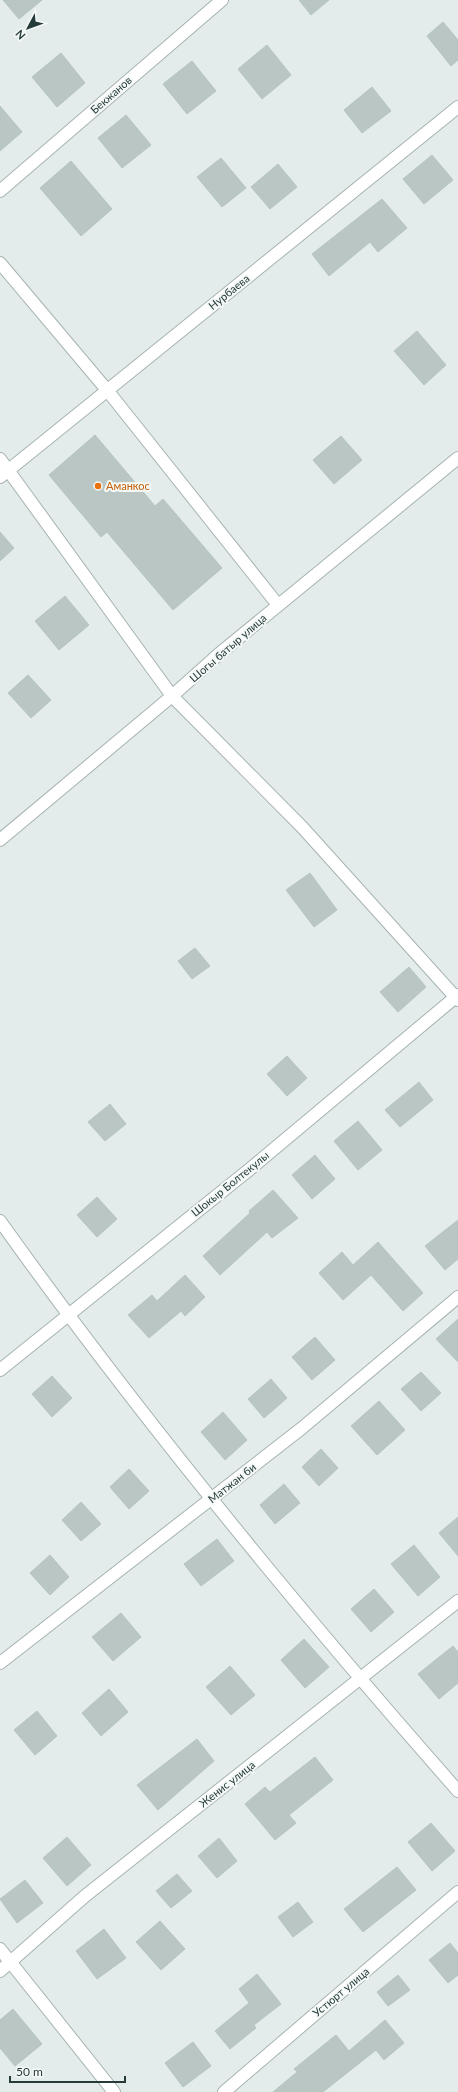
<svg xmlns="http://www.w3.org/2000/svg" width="458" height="2092" font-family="Lato,sans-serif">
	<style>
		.building { fill: #b9c6c3; stroke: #b6c5c1 }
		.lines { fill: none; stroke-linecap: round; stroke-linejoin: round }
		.minor-casing { stroke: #a6b3b1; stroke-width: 14 }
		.minor { stroke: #fff; stroke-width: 12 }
		.food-dot { fill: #e8710a; stroke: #f4f8f7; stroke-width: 1.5 }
		.labels { text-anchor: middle; stroke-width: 4; stroke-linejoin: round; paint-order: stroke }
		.street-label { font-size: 11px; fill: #253b39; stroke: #f4f8f7 }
		.food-label { font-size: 11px; fill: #c56008; stroke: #f4f8f7; text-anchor: start }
	</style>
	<rect width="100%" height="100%" fill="#e3ecea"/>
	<g class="building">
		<path d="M3,0H42L19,19Z"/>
		<path d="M299,0H329L311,15Z"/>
		<path d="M443,22L458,40V60L451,66L427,36Z"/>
		<path d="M267,45L291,75L262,99L238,69Z"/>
		<path d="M61,53L85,83L57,107L32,77Z"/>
		<path d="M192,61L216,91L187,114L163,84Z"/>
		<path d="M372,87L391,111L362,133L344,110Z"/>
		<path d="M0,106L22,132L0,151Z"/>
		<path d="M126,115L151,145L122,168L98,138Z"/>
		<path d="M432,155L453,180L424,204L403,179Z"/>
		<path d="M221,158L246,188L222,207L197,177Z"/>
		<path d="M71,161L112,209L81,236L40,188Z"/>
		<path d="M278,164L297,187L270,209L251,187Z"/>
		<path d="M382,199L407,228L378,252L370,242L329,276L312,254Z"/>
		<path d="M417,331L446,365L424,385L394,351Z"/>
		<path d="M95,435L155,506L163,499L222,568L173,610L107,532L101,537L49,475Z"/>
		<path d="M341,436L362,460L334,484L313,460Z"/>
		<path d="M0,532L14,548L0,561Z"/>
		<path d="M65,596L89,625L59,650L35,621Z"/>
		<path d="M28,675L51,700L31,718L8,693Z"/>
		<path d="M310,873L337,910L314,927L286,890Z"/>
		<path d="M195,948L210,966L192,979L178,961Z"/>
		<path d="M409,967L426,987L398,1012L380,992Z"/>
		<path d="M287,1056L307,1078L287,1096L267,1074Z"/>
		<path d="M419,1082L433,1100L400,1127L385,1110Z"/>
		<path d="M110,1104L126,1124L105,1141L88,1122Z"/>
		<path d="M358,1121L382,1150L358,1170L334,1141Z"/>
		<path d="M315,1155L335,1179L312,1199L292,1175Z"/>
		<path d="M273,1190L298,1218L272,1238L267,1232L220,1275L203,1256L250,1213L249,1211Z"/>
		<path d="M97,1197L117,1219L97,1237L77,1215Z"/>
		<path d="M458,1220V1259L445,1270L425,1246Z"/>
		<path d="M378,1242L423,1293L403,1311L371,1275L343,1300L319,1273L342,1252L353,1265Z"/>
		<path d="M185,1275L205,1297L185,1316L181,1311L149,1338L128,1315L152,1295L157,1301Z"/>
		<path d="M458,1319V1362L436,1339Z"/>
		<path d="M315,1337L335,1360L312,1380L292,1357Z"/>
		<path d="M421,1372L441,1393L421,1411L401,1389Z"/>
		<path d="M52,1376L72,1398L52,1417L32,1394Z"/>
		<path d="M271,1379L287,1398L264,1418L248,1399Z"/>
		<path d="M379,1401L405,1430L377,1455L351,1426Z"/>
		<path d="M223,1412L247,1440L225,1460L201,1432Z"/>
		<path d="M321,1449L338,1468L319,1486L302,1467Z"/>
		<path d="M129,1469L149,1491L129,1509L110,1487Z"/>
		<path d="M284,1484L300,1503L275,1524L260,1505Z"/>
		<path d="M81,1502L101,1524L81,1541L62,1520Z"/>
		<path d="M458,1517V1556L439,1533Z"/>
		<path d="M217,1539L234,1561L201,1586L184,1564Z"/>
		<path d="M414,1545L440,1577L418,1596L391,1564Z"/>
		<path d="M50,1555L69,1577L50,1595L30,1573Z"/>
		<path d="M374,1589L394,1612L371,1632L351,1609Z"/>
		<path d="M121,1613L141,1637L113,1661L92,1637Z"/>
		<path d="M304,1639L329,1667L305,1688L281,1660Z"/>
		<path d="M453,1646L458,1652V1683L439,1699L418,1674Z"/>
		<path d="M230,1666L255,1695L231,1715L206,1687Z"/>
		<path d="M109,1689L128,1712L101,1736L82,1713Z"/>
		<path d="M37,1711L57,1736L35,1755L14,1730Z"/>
		<path d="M197,1739L214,1761L158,1810L137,1785Z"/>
		<path d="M315,1757L333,1780L289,1815L296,1823L275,1840L245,1804L265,1787L270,1792Z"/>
		<path d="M431,1823L455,1851L432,1871L408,1842Z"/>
		<path d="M67,1837L91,1865L67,1886L43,1858Z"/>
		<path d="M219,1838L237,1861L217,1878L198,1856Z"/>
		<path d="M397,1867L416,1890L363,1932L344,1909Z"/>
		<path d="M177,1874L192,1891L171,1908L156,1891Z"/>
		<path d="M25,1880L43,1903L17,1923L0,1899Z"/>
		<path d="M298,1902L313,1922L293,1937L278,1917Z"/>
		<path d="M160,1921L185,1949L161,1970L136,1942Z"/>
		<path d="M104,1929L126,1958L97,1979L76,1951Z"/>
		<path d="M450,1943L458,1953V1975L448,1983L429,1960Z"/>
		<path d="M257,1974L281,2004L254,2025L256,2028L230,2049L215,2031L249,2003L239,1989Z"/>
		<path d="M398,1975L410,1990L388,2006L377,1992Z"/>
		<path d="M13,2009L42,2044L15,2066L0,2048V2020Z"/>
		<path d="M385,2020L404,2043L384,2060L376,2050L323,2092H273L297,2072L294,2069L336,2035L349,2051Z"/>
		<path d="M193,2042L211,2066L183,2087L165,2063Z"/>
	</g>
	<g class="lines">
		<defs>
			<g id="minor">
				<path d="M0,191L222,0"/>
				<path d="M0,263L107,390L278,605"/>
				<path d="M0,459L172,696L302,827L458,1000"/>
				<path d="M0,477L458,107"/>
				<path d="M0,840L172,696L219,654L458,458"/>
				<path d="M0,1221C142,1420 297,1608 458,1791"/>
				<path d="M0,1370L250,1169L458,995"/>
				<path d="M0,1663L302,1428L458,1297"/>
				<path d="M0,1949L114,2092"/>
				<path d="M0,1971L85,1896L458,1601"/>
				<path d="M224,2092L458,1892"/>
			</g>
		</defs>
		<use href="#minor" class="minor-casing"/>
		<use href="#minor" class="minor"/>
	</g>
	<circle class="food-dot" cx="98" cy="486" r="4"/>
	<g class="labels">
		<g class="street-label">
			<text transform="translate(111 95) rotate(-41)" y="4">Бекжанов</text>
			<text transform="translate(229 292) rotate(-39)" y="4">Нурбаева</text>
			<text transform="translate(228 648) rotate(-41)" y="4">Шогы батыр улица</text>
			<text transform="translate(230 1184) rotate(-39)" y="4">Шокыр Болтекулы</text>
			<text transform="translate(232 1483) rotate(-38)" y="4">Матжан би</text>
			<text transform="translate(227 1784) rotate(-38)" y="4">Женис улица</text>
			<text transform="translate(341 1992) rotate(-40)" y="4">Устюрт улица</text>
		</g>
		<g class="food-label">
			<text x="106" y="490">Аманкос</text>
		</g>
	</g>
	<g transform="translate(28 28) rotate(229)" stroke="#f4f8f7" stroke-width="3" paint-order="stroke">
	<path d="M0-3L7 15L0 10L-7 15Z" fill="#253b39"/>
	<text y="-6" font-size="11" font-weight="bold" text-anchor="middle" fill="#253b39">N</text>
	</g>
	<path d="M10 2076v6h115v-6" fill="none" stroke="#253b39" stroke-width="2"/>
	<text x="16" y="2076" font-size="12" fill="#253b39" stroke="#f4f8f7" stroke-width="3" paint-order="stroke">50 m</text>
</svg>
